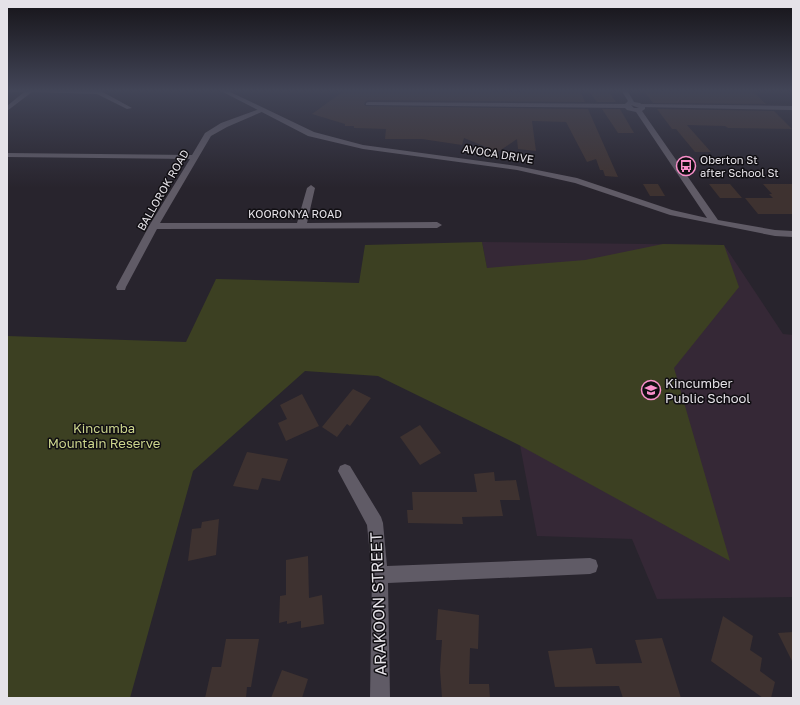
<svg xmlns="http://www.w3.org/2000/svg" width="800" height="705" font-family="'Golos Text',sans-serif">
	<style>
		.education { fill: #352836 }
		.green { fill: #3c4022 }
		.building { fill: #3e3230 }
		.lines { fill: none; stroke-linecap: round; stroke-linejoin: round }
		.street { fill: #605b66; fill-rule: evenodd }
		.secondary { fill: #605b66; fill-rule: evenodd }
		.labels { text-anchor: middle; stroke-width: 3; stroke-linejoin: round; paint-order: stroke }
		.far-street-label { font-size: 11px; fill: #e5e2e8; stroke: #100e12 }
		.far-poi-label { font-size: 11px; fill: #e5e2e8; stroke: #100e12; text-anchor: start }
		.poi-label { font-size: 13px; fill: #e5e2e8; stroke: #100e12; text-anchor: start }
		.park-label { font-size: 13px; fill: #ccd58d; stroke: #100e12 }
		.near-street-label { font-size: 16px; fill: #e5e2e8; stroke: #100e12 }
	</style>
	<rect width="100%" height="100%" fill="#28242d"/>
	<path class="education" d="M482,242L724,245L783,334L793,335V597L657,599L632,539L537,536Z"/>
	<path class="green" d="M482,242L487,268L585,260L663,244L724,245L739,287L674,368L730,561L519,445L378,376L305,371L193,471L130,698H7V336L186,342L216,279L359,283L365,245Z"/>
	<g class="building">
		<path d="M345,90H492V92H524L523,90H580L585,102L368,100L365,102L364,105L366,106L588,109L618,177L605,176L603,170H600L596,159L587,162L566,122L532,121L536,151L518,149L517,139L498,152L464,138L462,145L422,139H385L386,129L354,128V126H345V124L312,114Z"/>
		<path d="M588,90H608L616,102H597Z"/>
		<path d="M643,90H659L660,91L751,90L766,104L653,103Z"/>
		<path d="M602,109H620L634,133H618Z"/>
		<path d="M657,109L774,111L792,129L728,128L725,126L687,125L711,152H695L676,129H672Z"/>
		<path d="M643,184H658L665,196H650Z"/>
		<path d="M709,184H730L742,198H720Z"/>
		<path d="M763,184H793V214H758L745,198H773L769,194H772Z"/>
		<path d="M353,389L371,398L350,426L347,424L337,437L322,427Z"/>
		<path d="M302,394L319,426L286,441L278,423L287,419L280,405Z"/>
		<path d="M420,425L441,453L420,465L400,437Z"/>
		<path d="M247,452L288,459L280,481L262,478L258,490L233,486Z"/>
		<path d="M494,472L495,481L516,480L520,500H500L503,516L462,517L463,524L408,523L407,510H413L412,492H477L474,474Z"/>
		<path d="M219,519L216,555L188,561L192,529L201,528L202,522Z"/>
		<path d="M308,556L309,598L322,595L324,624L301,628V621L287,624V621L279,623L280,596L286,595V560Z"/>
		<path d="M438,609L479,615L478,649L470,648L469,684H489L490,698H442L440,670L442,640H436Z"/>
		<path d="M723,616L753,636L750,650L762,658L760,671L775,682L771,698H763L711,661Z"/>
		<path d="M793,632V663L778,633Z"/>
		<path d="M662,638L681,698H623L619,686L555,687L548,651L592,648L596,664L642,663L635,640Z"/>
		<path d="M226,639H259L251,687H247L246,698H205L212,667H221Z"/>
		<path d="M282,670L308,679L302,698H271Z"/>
	</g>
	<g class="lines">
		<g class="street">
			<path d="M7,90H99L132,108L127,109L97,94L32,92L7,111V106L24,92H7Z"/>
			<path d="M368,102L626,104L629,106L626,108L366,105V103Z"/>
			<path d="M642,104L793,106V110L640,107L639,106Z"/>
			<path d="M262,108L264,109V111L227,127L211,136L160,223H297L307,188L311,185L315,188L307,223L437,222L442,225L437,228L157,229L126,287L125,290H117L116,287L149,226L190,159L7,157V153L192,155L205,133L221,123Z"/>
			<path d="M345,464L350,466L381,517L383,523L387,566L590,558L596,560L598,566L596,572L590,574L388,583L390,698H370L372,575L367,525L338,471L340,466Z"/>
		</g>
		<path class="secondary" d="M219,90H226L314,132L363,145L517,166L577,178L672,210L707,218L636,112L627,110L623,106L628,101L621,90H627L634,102L640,103L645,107V109L642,111L718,220L775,230L793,231V237L775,236L670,215L575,183L517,170L363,149L308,136ZM631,105L639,108H634Z"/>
	</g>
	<linearGradient id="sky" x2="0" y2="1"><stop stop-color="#161419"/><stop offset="0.48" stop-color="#424557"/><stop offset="1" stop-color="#424557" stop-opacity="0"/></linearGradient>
	<rect width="800" height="188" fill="url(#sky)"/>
	<defs>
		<symbol id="bus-ring" viewBox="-11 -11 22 22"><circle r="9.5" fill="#100e12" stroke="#f98fca" stroke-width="1.5"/><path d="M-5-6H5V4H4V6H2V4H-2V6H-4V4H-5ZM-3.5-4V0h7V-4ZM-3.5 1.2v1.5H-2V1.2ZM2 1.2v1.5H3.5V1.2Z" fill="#f98fca"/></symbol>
		<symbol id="school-ring" viewBox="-11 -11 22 22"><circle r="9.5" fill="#100e12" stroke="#f98fca" stroke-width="1.5"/><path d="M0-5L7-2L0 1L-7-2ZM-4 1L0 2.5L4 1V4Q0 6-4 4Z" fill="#f98fca"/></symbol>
	</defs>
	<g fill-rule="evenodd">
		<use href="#bus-ring" x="675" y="155" width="22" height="22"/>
		<use href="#school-ring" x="640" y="379" width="22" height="22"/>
	</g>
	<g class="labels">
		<g class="far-street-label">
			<text transform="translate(498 154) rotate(9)" y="4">AVOCA DRIVE</text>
			<text transform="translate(163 190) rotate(-60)" y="4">BALLOROK ROAD</text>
			<text x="295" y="218">KOORONYA ROAD</text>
		</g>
		<g class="far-poi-label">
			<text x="700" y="164">Oberton St<tspan x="700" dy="13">after School St</tspan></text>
		</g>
		<g class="poi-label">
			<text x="665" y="388">Kincumber<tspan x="665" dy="15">Public School</tspan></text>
		</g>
		<g class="park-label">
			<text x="104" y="433">Kincumba<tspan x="104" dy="15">Mountain Reserve</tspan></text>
		</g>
		<g class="near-street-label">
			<text transform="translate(378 604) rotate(-92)" y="6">ARAKOON STREET</text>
		</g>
	</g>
	<rect width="800" height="705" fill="none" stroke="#e5e2e8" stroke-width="16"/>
</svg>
